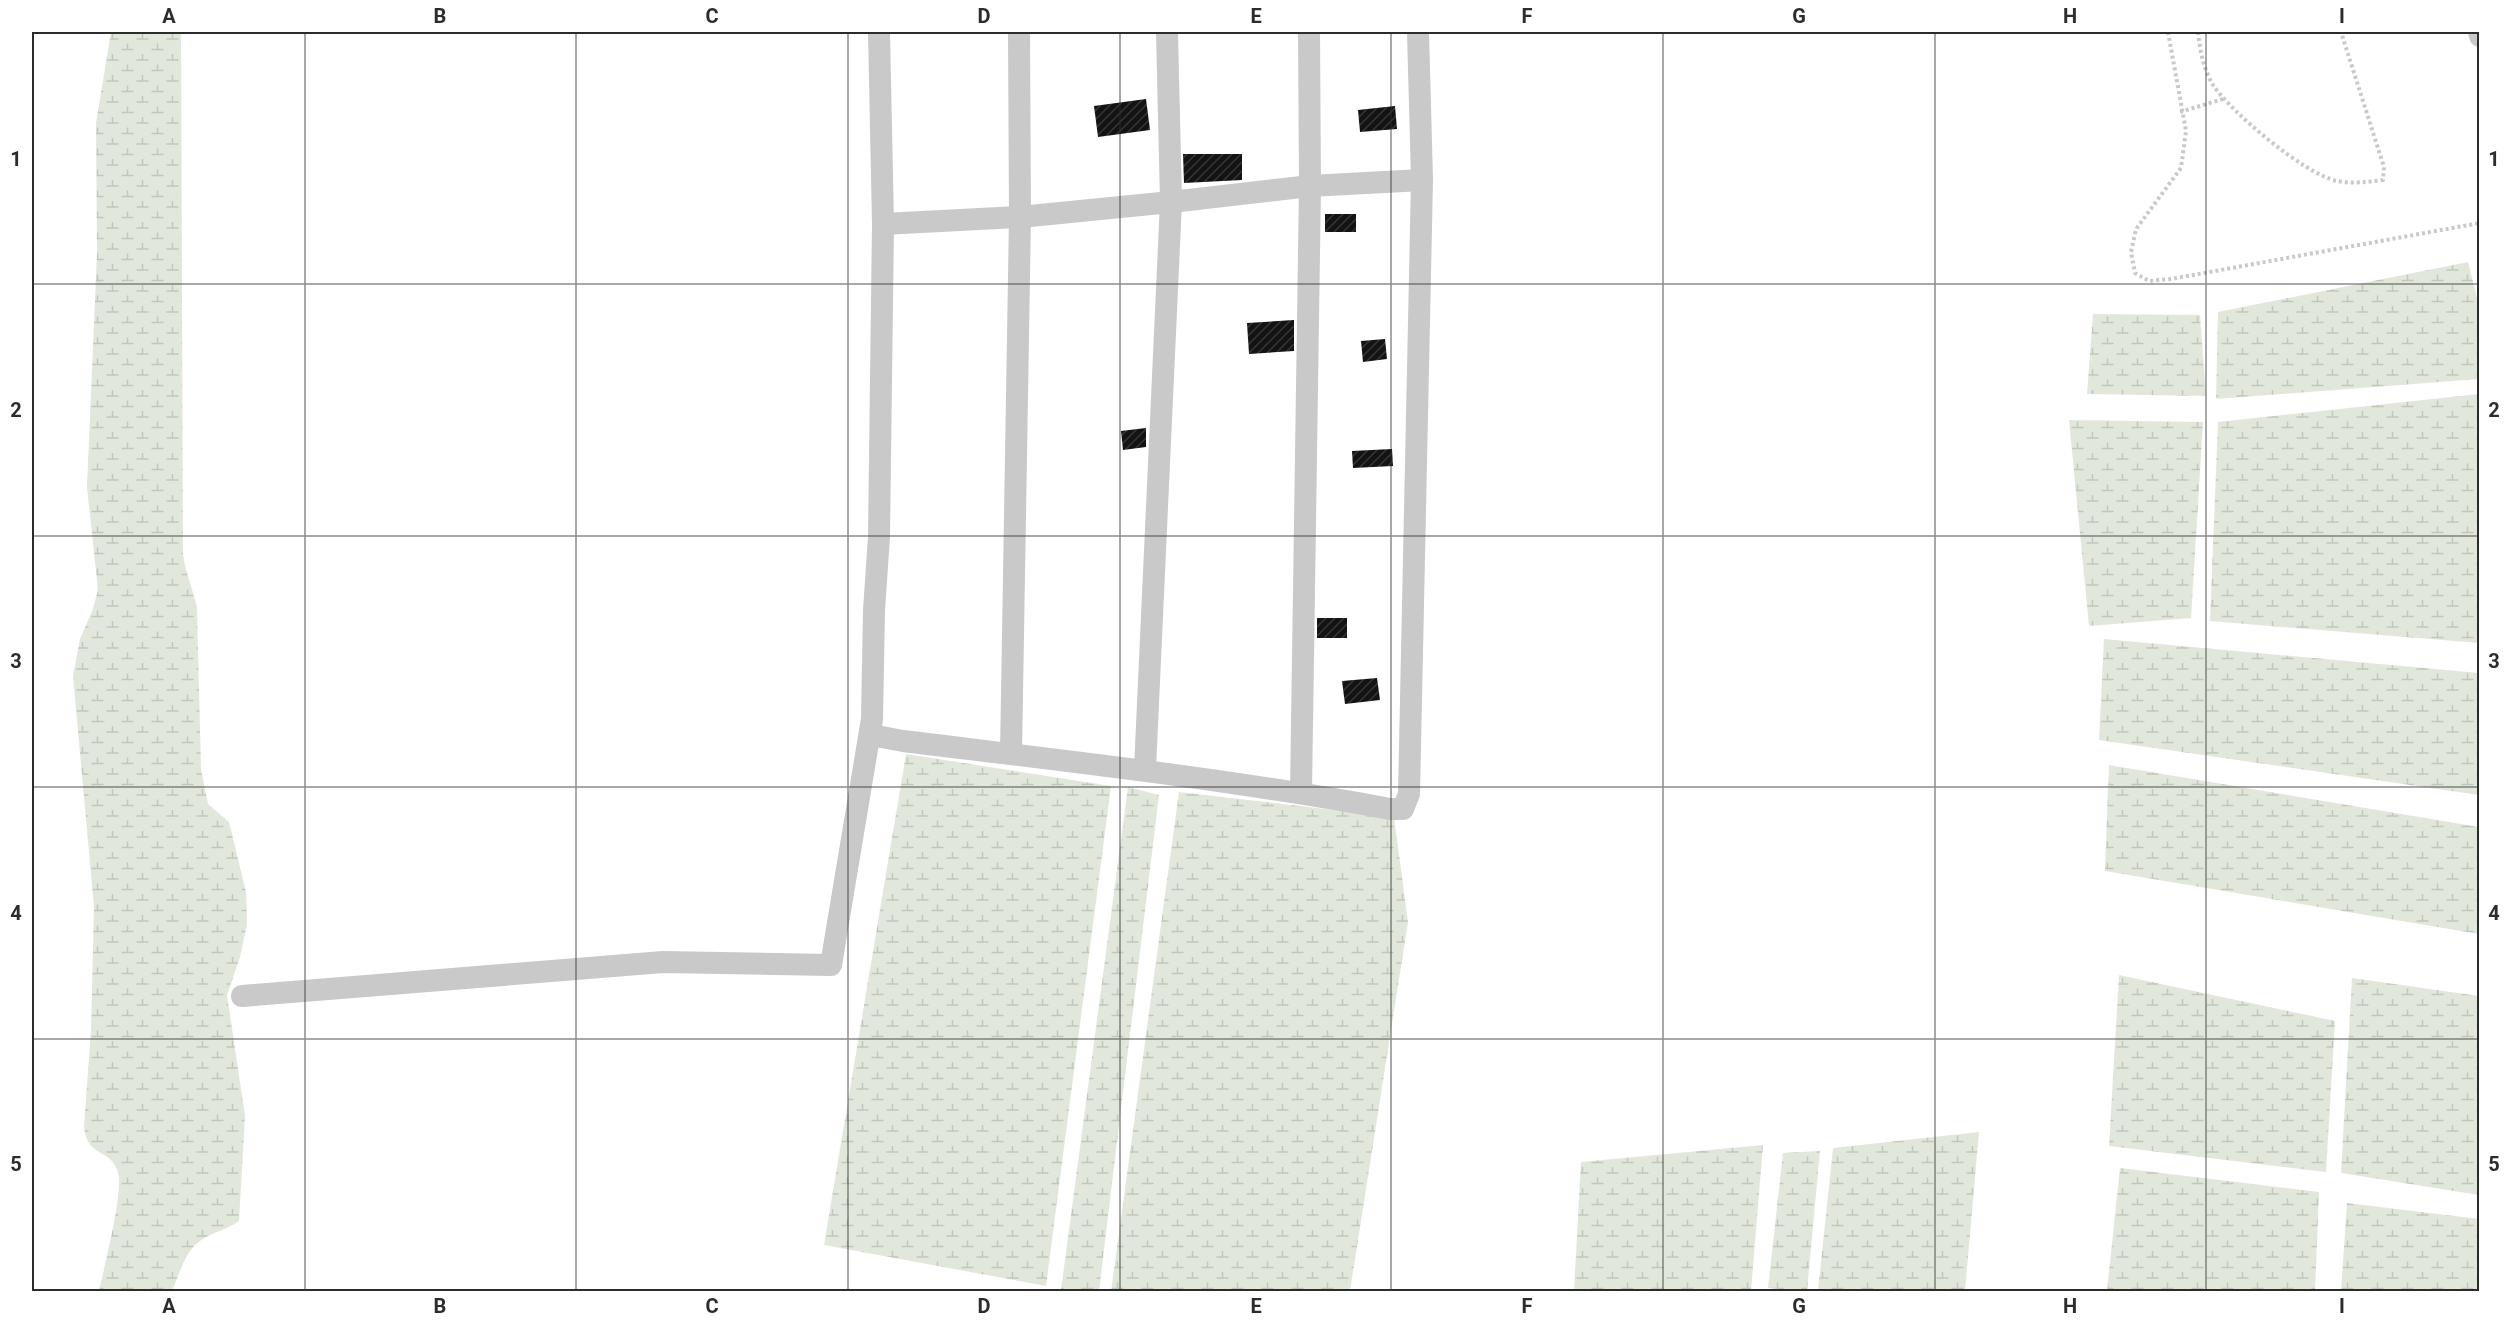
<svg xmlns="http://www.w3.org/2000/svg" width="2511" height="1323" font-family="Roboto,sans-serif">
	<style>
		.wetland { fill: url(#wetland-marsh) }
		.building { fill: url(#building-hatch) }
		.lines { fill: none; stroke-linecap: round; stroke-linejoin: round }
		.path { stroke: #c9c9c9; stroke-width: 4; stroke-dasharray: 3 3; stroke-linecap: butt }
		.minor { stroke: #c9c9c9; stroke-width: 22 }
		.grid { fill: none; stroke: #2c2c2c; stroke-width: 1.5; stroke-opacity: 0.55 }
		.neatline { fill: none; stroke: #2c2c2c; stroke-width: 2 }
		.grid-label { font-size: 20px; text-anchor: middle; font-weight: bold; fill: #2c2c2c }
	</style>
	<defs>
		<pattern id="wetland-marsh" width="20" height="14" patternUnits="userSpaceOnUse" patternTransform="scale(1.5)"><rect width="20" height="14" fill="#e1e8db"/><path d="M1 5h8M5 5V1M11 12h8M15 12V8" fill="none" stroke="#c1c7bc"/></pattern>
		<pattern id="building-hatch" width="6" height="6" patternUnits="userSpaceOnUse" patternTransform="scale(1.5)"><rect width="6" height="6" fill="#131313"/><path d="M-1 1l2-2M0 6l6-6M5 7l2-2" fill="none" stroke="#363636"/></pattern>
	</defs>
	<rect width="100%" height="100%" fill="#fff"/>
	<g class="wetland">
		<path d="M111,32H181L183,553C185,572 193,589 197,608L201,769L208,804L229,822L246,892L247,924L240,957L227,995L245,1116L239,1221C227,1230 212,1232 200,1241C185,1251 179,1275 172,1291H99C104,1268 124,1190 118,1172C111,1148 86,1158 84,1126L91,1030L94,907L73,676L80,639L93,609L98,590L87,487L97,253L96,123Z"/>
		<path d="M2468,262L2479,306V379L2216,399L2218,312Z"/>
		<path d="M2093,314L2200,315L2206,396L2087,394Z"/>
		<path d="M2479,394V643L2210,621L2218,422Z"/>
		<path d="M2069,420L2203,422L2191,618L2089,626Z"/>
		<path d="M2104,639L2479,673V795L2099,740Z"/>
		<path d="M906,754L1111,786L1046,1286L824,1245Z"/>
		<path d="M2109,765L2479,827V934L2105,871Z"/>
		<path d="M1128,787L1159,795L1099,1291H1064L1061,1290Z"/>
		<path d="M1179,792L1394,817L1408,922L1350,1291L1111,1292Z"/>
		<path d="M2119,975L2335,1021L2326,1172L2109,1146Z"/>
		<path d="M2352,978L2479,996V1195L2341,1173Z"/>
		<path d="M1979,1132L1965,1291H1818L1833,1148Z"/>
		<path d="M1763,1145L1751,1291H1574L1581,1162Z"/>
		<path d="M1820,1151L1807,1291L1768,1288L1783,1153Z"/>
		<path d="M2120,1168L2319,1192L2315,1291H2107Z"/>
		<path d="M2347,1203L2479,1219V1291H2341Z"/>
	</g>
	<g class="building">
		<path d="M1146,99L1150,130L1098,137L1094,106Z"/>
		<path d="M1395,106L1397,129L1360,132L1358,110Z"/>
		<path d="M1183,154H1242V180L1184,183Z"/>
		<rect x="1325" y="214" width="31" height="18"/>
		<path d="M1294,320V351L1249,354L1247,323Z"/>
		<path d="M1385,339L1387,359L1363,362L1361,341Z"/>
		<path d="M1146,428V447L1123,450L1121,431Z"/>
		<path d="M1392,449L1393,466L1353,468L1352,451Z"/>
		<rect x="1317" y="618" width="30" height="20"/>
		<path d="M1377,678L1380,700L1345,704L1342,681Z"/>
	</g>
	<g class="lines">
		<g class="path">
			<path d="M2168,32L2186,131L2181,168L2136,229L2131,252L2135,273L2149,281L2171,279L2480,223"/>
			<path d="M2198,32C2200,50 2203,68 2213,85C2231,112 2304,174 2337,181C2352,184 2367,182 2383,180L2384,167L2341,32"/>
			<path d="M2180,112L2223,99"/>
		</g>
		<g class="minor">
			<path d="M1019,32L1020,217L1171,202L1145,769"/>
			<path d="M1167,32L1171,202L1310,186L1301,792"/>
			<path d="M1418,32L1422,180"/>
			<path d="M2479,32L2480,36"/>
			<path d="M883,224L1020,217L1011,754"/>
			<path d="M871,735L903,741C1066,761 1229,779 1390,809H1403L1409,794L1422,180L1310,186L1309,32"/>
			<path d="M242,996L663,962L831,965L872,719L874,610L879,537L883,224L879,32"/>
		</g>
	</g>
	<path class="grid" d="M305,32V1292M576,32V1292M848,32V1292M1120,32V1292M1391,32V1292M1663,32V1292M1935,32V1292M2206,32V1292M32,284H2480M32,536H2480M32,787H2480M32,1039H2480"/>
	<rect width="2511" height="1323" fill="none" stroke="#ffffff" stroke-width="66"/>
	<rect x="33" y="33" width="2445" height="1257" class="neatline"/>
	<g class="grid-label">
		<text x="169" y="23">A</text>
		<text x="440" y="23">B</text>
		<text x="712" y="23">C</text>
		<text x="984" y="23">D</text>
		<text x="1256" y="23">E</text>
		<text x="1527" y="23">F</text>
		<text x="1799" y="23">G</text>
		<text x="2070" y="23">H</text>
		<text x="2342" y="23">I</text>
		<text x="16" y="166">1</text>
		<text x="2494" y="166">1</text>
		<text x="16" y="417">2</text>
		<text x="2494" y="417">2</text>
		<text x="16" y="668">3</text>
		<text x="2494" y="668">3</text>
		<text x="16" y="920">4</text>
		<text x="2494" y="920">4</text>
		<text x="16" y="1171">5</text>
		<text x="2494" y="1171">5</text>
		<text x="169" y="1313">A</text>
		<text x="440" y="1313">B</text>
		<text x="712" y="1313">C</text>
		<text x="984" y="1313">D</text>
		<text x="1256" y="1313">E</text>
		<text x="1527" y="1313">F</text>
		<text x="1799" y="1313">G</text>
		<text x="2070" y="1313">H</text>
		<text x="2342" y="1313">I</text>
	</g>
</svg>
